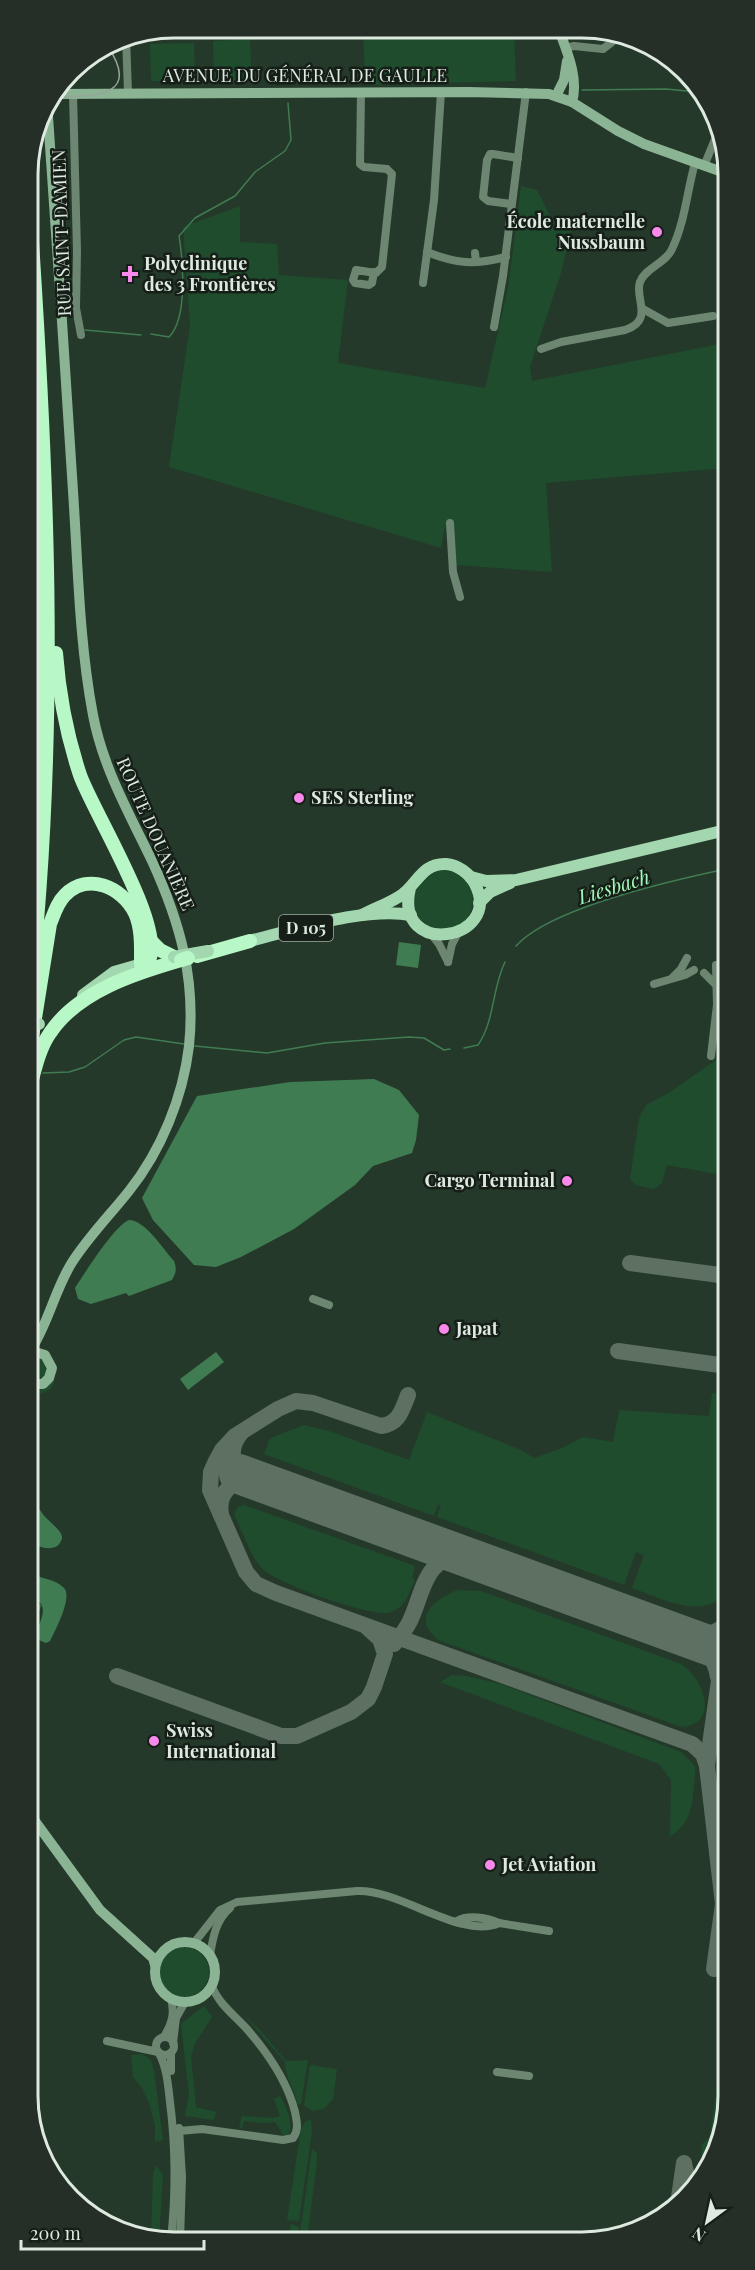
<svg xmlns="http://www.w3.org/2000/svg" width="755" height="2270" font-family="'Playfair Display',serif">
	<style>
		.green { fill: #1e4c2d }
		.water { fill: #407c52 }
		.lines { fill: none; stroke-linecap: round; stroke-linejoin: round }
		.stream { stroke: #407c52; stroke-width: 1.5 }
		.taxiway { stroke: #5e7062; stroke-width: 16 }
		.runway { stroke: #5e7062; stroke-width: 40 }
		.street { stroke: #6c8672; stroke-width: 8 }
		.secondary { stroke: #8bb495; stroke-width: 10 }
		.primary { stroke: #a2d7af; stroke-width: 12 }
		.highway { stroke: #b8f8c7; stroke-width: 14 }
		.tram { stroke: #97a69a; stroke-width: 1.5 }
		.primary-bridge { stroke: #a2d7af; stroke-width: 12 }
		.highway-bridge { stroke: #b8f8c7; stroke-width: 14 }
		.poi-dot { fill: #f888ea; stroke: #151e17; stroke-width: 2 }
		.labels { text-anchor: middle; stroke-width: 5; stroke-linejoin: round; paint-order: stroke }
		.shield { fill: #151e17; stroke: #a2ada4; stroke-width: 1.5 }
		.shield-label { font-size: 16px; font-weight: bold; fill: #deeae0 }
		.street-label { font-size: 18px; fill: #deeae0; stroke: #151e17 }
		.poi-label { font-size: 18px; font-weight: bold; fill: #deeae0; stroke: #151e17; text-anchor: start }
		.water-label { font-size: 20px; font-style: italic; fill: #a0f7b7; stroke: #151e17 }
		.rim { fill: none; stroke: #deeae0; stroke-width: 3 }
	</style>
	<rect width="100%" height="100%" fill="#25392a"/>
	<g class="green">
		<path d="M363,28L514,29L516,81L365,85Z"/>
		<path d="M250,39L252,82L214,83L213,41Z"/>
		<path d="M194,43L195,81H151L150,44Z"/>
		<path d="M521,186L537,190L552,220L572,227L561,273L530,367L532,381L725,343L726,468L546,483L552,572L456,565L445,526L441,548L169,467L190,325L183,227L240,206V242L277,244L279,275L348,280L338,363L485,388L508,288Z"/>
		<circle cx="443" cy="900" r="30"/>
		<path d="M726,1053L727,1176L667,1165L662,1183L654,1189L635,1185L630,1179L639,1118L646,1105L667,1094Z"/>
		<path d="M34,1357L40,1358L46,1364V1374L42,1379H29V1359Z"/>
		<path d="M55,1379L51,1389L40,1394L29,1411V1400L31,1397Z"/>
		<path d="M712,1393L727,1394V1594C698,1620 664,1599 632,1588L644,1555L636,1552L624,1585L437,1517L441,1505H438L434,1516L264,1454L269,1440L273,1437L304,1425L329,1431L409,1460L427,1412L521,1450L534,1458L562,1448L583,1437L613,1442L619,1410L709,1416Z"/>
		<path d="M244,1505L415,1566L412,1578L415,1580C409,1593 406,1607 391,1612C373,1619 281,1584 265,1571C252,1561 241,1529 234,1514L238,1507Z"/>
		<path d="M457,1590L481,1591L681,1664C703,1678 721,1723 682,1727L438,1640C411,1617 434,1600 457,1590Z"/>
		<path d="M452,1675L467,1676L501,1684L681,1752L695,1766V1773C693,1796 694,1824 670,1836L671,1780L659,1764L440,1682Z"/>
		<circle cx="184" cy="1972" r="25"/>
		<path d="M728,2003C728,2053 736,2121 709,2165L700,2167L702,2144L710,2137Z"/>
		<path d="M204,2006L212,2017L196,2042L191,2056L196,2107L216,2112L214,2120L185,2116L189,2095L181,2024Z"/>
		<path d="M241,2012L261,2031L286,2061L308,2060L301,2104L298,2105C295,2092 284,2073 285,2062Z"/>
		<path d="M142,2054L151,2060L154,2071L163,2140L155,2142V2125L149,2103L142,2088L133,2077L131,2055Z"/>
		<path d="M310,2065L337,2069L333,2099L324,2109L313,2111L304,2106Z"/>
		<path d="M280,2096C286,2106 295,2125 288,2135H283L275,2122L264,2123L244,2121L242,2128H239L242,2116L272,2118L280,2116L274,2099Z"/>
		<path d="M311,2119L312,2131L299,2221L287,2220L301,2129L305,2122Z"/>
		<path d="M312,2149L317,2153V2161L307,2240H299Z"/>
		<path d="M156,2165L163,2175L159,2240H151L153,2173Z"/>
		<path d="M291,2224L299,2227L297,2240H287Z"/>
	</g>
	<g class="water">
		<path d="M399,942L421,945L418,968L396,965Z"/>
		<path d="M374,1079L399,1090L419,1115L416,1140L412,1153L373,1166L355,1185L294,1229L241,1257L216,1267L194,1265L153,1220L142,1198L197,1096L290,1082Z"/>
		<path d="M129,1220C145,1220 163,1249 174,1261C177,1269 176,1273 172,1280L129,1296L126,1293L91,1304L78,1299L75,1288C84,1274 115,1225 129,1220Z"/>
		<path d="M216,1352L224,1362L188,1390L180,1379Z"/>
		<path d="M29,1506L40,1510C45,1519 54,1524 60,1532C62,1535 63,1538 61,1541C55,1554 38,1546 29,1543Z"/>
		<path d="M29,1574C39,1577 57,1580 64,1588C73,1597 55,1631 50,1641L46,1643L36,1639L35,1636C41,1618 52,1604 29,1597Z"/>
		<path d="M29,1599L41,1605L34,1629L29,1638Z"/>
	</g>
	<g class="lines">
		<g class="stream">
			<path d="M582,90L666,89L697,92"/>
			<path d="M85,330L141,335"/>
			<path d="M151,334L169,337C188,318 183,261 179,236L195,218L235,196L255,172L285,151L291,140L288,103"/>
			<path d="M516,946C550,908 674,880 726,869"/>
			<path d="M195,1046L267,1053L325,1043L409,1037L424,1038L444,1050L450,1049"/>
			<path d="M464,1048L478,1045C495,1020 492,988 505,962"/>
			<path d="M43,1073L69,1072L85,1067L124,1040L136,1037L184,1044"/>
		</g>
		<g class="taxiway">
			<path d="M630,1263L727,1276"/>
			<path d="M618,1351L727,1366"/>
			<path d="M408,1395C402,1410 399,1424 381,1426L313,1403L296,1401L278,1409L235,1436L222,1450L216,1461L211,1472L210,1490L246,1572L256,1584L276,1593L692,1744L703,1754L707,1766"/>
			<path d="M241,1433C215,1467 257,1480 281,1490"/>
			<path d="M221,1515C217,1491 235,1476 258,1482"/>
			<path d="M683,1635C700,1638 714,1635 727,1624"/>
			<path d="M685,1636C703,1645 715,1657 718,1677"/>
			<path d="M394,1644C400,1637 406,1629 410,1621C424,1591 425,1553 467,1557"/>
			<path d="M117,1676L281,1736H297L351,1712L368,1699L374,1687L385,1654L380,1639L367,1627"/>
			<path d="M711,1790L720,1807L727,1814"/>
			<path d="M714,1969L723,1904L707,1766L721,1666L727,1639"/>
			<path d="M684,2164L688,2179L696,2186"/>
			<path d="M678,2204L684,2163"/>
		</g>
		<path class="runway" d="M239,1474L727,1652"/>
		<g class="street">
			<path d="M126,36L128,93"/>
			<path d="M565,48L574,46L603,49L612,42L614,32"/>
			<path d="M361,92L360,164L364,167L387,169L392,174L382,267L376,273L356,270L353,280L355,283L369,285L372,283L374,272"/>
			<path d="M73,94L77,251L76,308L81,335"/>
			<path d="M704,166L718,132"/>
			<path d="M511,204L488,201L483,197L487,160L490,154H493L518,158"/>
			<path d="M427,252C457,264 474,265 506,257"/>
			<path d="M475,253L476,262"/>
			<path d="M423,283L434,200L441,92"/>
			<path d="M643,309L668,323L713,316"/>
			<path d="M494,327L503,276L526,92"/>
			<path d="M541,349L561,342L625,330C655,320 634,298 640,282C645,268 666,263 672,249C685,222 687,191 695,163"/>
			<path d="M450,523L453,572L460,597"/>
			<path d="M431,934L439,944L448,962"/>
			<path d="M448,962L452,944L458,933"/>
			<path d="M704,973L716,985"/>
			<path d="M673,977L681,969L687,958"/>
			<path d="M654,984L685,975L694,970"/>
			<path d="M711,1056L717,1005L716,965"/>
			<path d="M313,1299L329,1305"/>
			<path d="M499,1923L549,1931"/>
			<path d="M194,1943L220,1910L237,1902L357,1891C400,1889 461,1940 499,1923C488,1918 468,1914 457,1921"/>
			<path d="M210,1955C213,1937 216,1920 230,1908"/>
			<path d="M164,2037C172,2023 175,2014 171,1999"/>
			<circle cx="165" cy="2046" r="9"/>
			<path d="M107,2041L158,2052"/>
			<path d="M173,2043L176,2018L185,2002"/>
			<path d="M159,2053C167,2068 168,2085 170,2102C176,2149 176,2193 171,2240"/>
			<path d="M171,2071V2053"/>
			<path d="M497,2072L529,2076"/>
			<path d="M179,2128L182,2177L180,2240"/>
			<path d="M179,2131L202,2129L283,2140L293,2138C299,2130 297,2122 295,2112C287,2080 268,2053 246,2028C234,2015 218,2003 212,1986"/>
		</g>
		<g class="secondary">
			<path d="M559,30C567,52 579,78 572,102"/>
			<path d="M53,94L469,92L549,94L572,102L618,131L644,144L725,173"/>
			<path d="M556,96L564,80L567,61"/>
			<path d="M29,1353C48,1325 54,1292 71,1264C88,1237 110,1215 129,1191C161,1151 183,1097 189,1046C196,979 180,922 152,861C129,813 103,768 93,715C79,641 78,565 73,491C65,361 56,232 47,102"/>
			<path d="M29,1353L35,1352L45,1355L52,1368L49,1378L43,1384H29"/>
			<path d="M29,1813L100,1910L153,1958L155,1965"/>
			<circle cx="185" cy="1972" r="30"/>
		</g>
		<g class="primary">
			<path d="M471,877L486,881L516,880L726,830"/>
			<path d="M479,903L490,892L510,883"/>
			<path d="M362,915C375,908 391,903 403,894C418,882 423,863 446,864C458,865 469,873 475,884C504,941 393,959 410,888"/>
			<path d="M241,943C289,932 364,906 411,915"/>
			<path d="M83,995L114,972L149,962"/>
		</g>
		<g class="highway">
			<path d="M27,169C47,450 61,731 28,1011"/>
			<path d="M28,340C37,521 40,700 28,881"/>
			<path d="M56,653C59,694 67,736 80,775C93,812 168,931 148,962"/>
			<path d="M151,941L160,950L174,957"/>
			<path d="M197,956L250,941"/>
			<path d="M28,1062L50,924C54,914 57,903 65,895C88,872 122,887 135,913C142,928 141,947 141,964"/>
			<path d="M28,1094C34,1074 38,1050 50,1033C78,991 136,973 181,960"/>
		</g>
		<path class="tram" d="M51,97C90,96 144,100 107,45"/>
		<g class="primary-bridge">
			<path d="M174,957L208,951"/>
			<path d="M28,1023L39,1024"/>
		</g>
		<path class="highway-bridge" d="M181,960L188,958"/>
	</g>
	<g class="poi-dot">
		<circle cx="657" cy="232" r="6"/>
		<path d="M127 265h6v6h6v6h-6v6h-6v-6h-6v-6h6z"/>
		<circle cx="299" cy="798" r="6"/>
		<circle cx="567" cy="1181" r="6"/>
		<circle cx="444" cy="1329" r="6"/>
		<circle cx="154" cy="1741" r="6"/>
		<circle cx="490" cy="1865" r="6"/>
	</g>
	<g class="labels">
		<rect class="shield" x="279" y="915" width="54" height="26" rx="4.5"/>
		<g class="shield-label">
			<text x="306" y="934">D 105</text>
		</g>
		<g class="street-label">
			<text x="305" y="82">AVENUE DU GÉNÉRAL DE GAULLE</text>
			<text transform="translate(62 233) rotate(-92)" y="6">RUE SAINT-DAMIEN</text>
			<text transform="translate(155 834) rotate(66)" y="6">ROUTE DOUANIÈRE</text>
		</g>
		<g class="poi-label">
			<text x="645" y="228" text-anchor="end">École maternelle<tspan x="645" dy="21">Nussbaum</tspan></text>
			<text x="144" y="270">Polyclinique<tspan x="144" dy="21">des 3 Frontières</tspan></text>
			<text x="311" y="804">SES Sterling</text>
			<text x="555" y="1187" text-anchor="end">Cargo Terminal</text>
			<text x="456" y="1335">Japat</text>
			<text x="166" y="1737">Swiss<tspan x="166" dy="21">International</tspan></text>
			<text x="502" y="1871">Jet Aviation</text>
		</g>
		<g class="water-label">
			<text transform="translate(614 887) rotate(-17)" y="7">Liesbach</text>
		</g>
	</g>
	<path d="M0 0H755V2270H0ZM174 38H582A136 136 0 0 1 718 174V2096A136 136 0 0 1 582 2232H174A136 136 0 0 1 38 2096V174A136 136 0 0 1 174 38Z" fill="#252e27" fill-rule="evenodd"/>
	<path class="rim" d="M174 38H582A136 136 0 0 1 718 174V2096A136 136 0 0 1 582 2232H174A136 136 0 0 1 38 2096V174A136 136 0 0 1 174 38Z"/>
	<g transform="translate(707 2222) rotate(213)" stroke="#151e17" stroke-width="4.5" paint-order="stroke">
	<path d="M0-4.5L10 22L0 15L-10 22Z" fill="#deeae0"/>
	<text y="-9" font-size="16" font-weight="bold" text-anchor="middle" fill="#deeae0">N</text>
	</g>
	<path d="M21 2240v9h183v-9" fill="none" stroke="#deeae0" stroke-width="3"/>
	<text x="30" y="2240" font-size="18" fill="#deeae0" stroke="#151e17" stroke-width="4.5" paint-order="stroke">200 m</text>
</svg>
